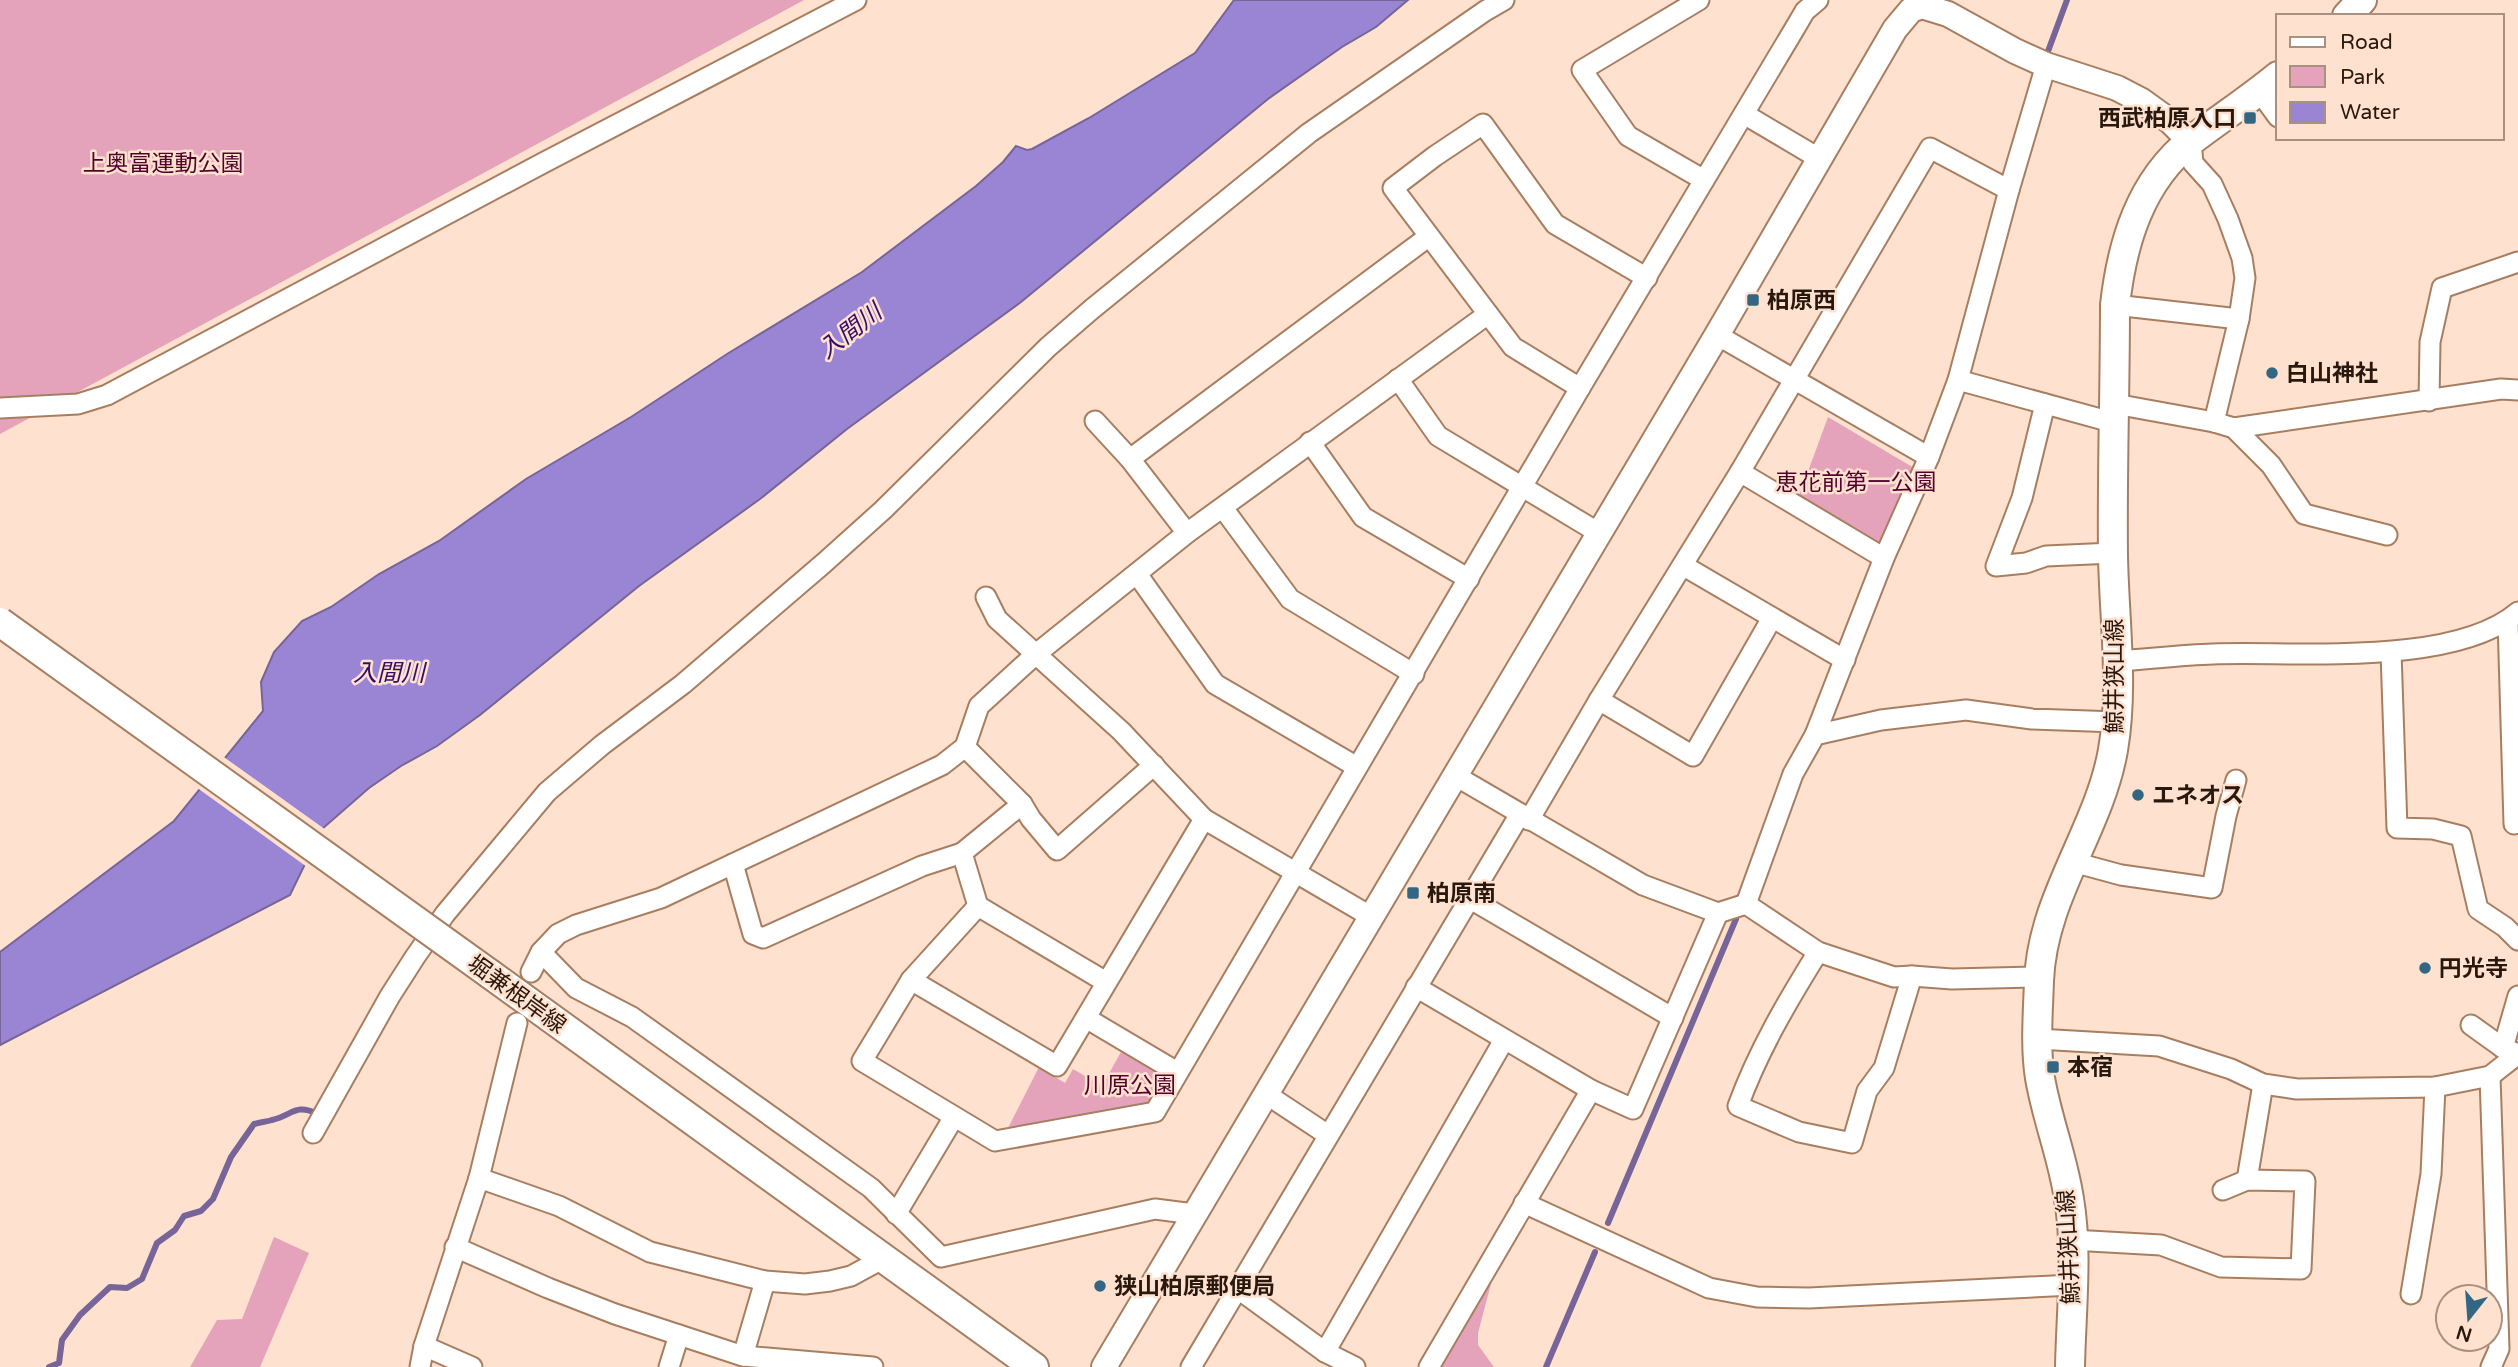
<svg xmlns="http://www.w3.org/2000/svg" width="2518" height="1367" font-family="'Varela Round','Noto Sans JP',sans-serif">
	<style>
		.green { fill: #e5a3bb }
		.water { fill: #9985d3; stroke: #776498; stroke-width: 2 }
		.pier { fill: #fee1cf }
		.lines { fill: none; stroke-linecap: round; stroke-linejoin: round }
		.stream { stroke: #776498; stroke-width: 6 }
		.minor-casing { stroke: #a87e61; stroke-width: 23 }
		.tertiary-casing { stroke: #a87e61; stroke-width: 28 }
		.secondary-casing { stroke: #a87e61; stroke-width: 32 }
		.minor { stroke: #fff; stroke-width: 19 }
		.tertiary { stroke: #fff; stroke-width: 24 }
		.secondary { stroke: #fff; stroke-width: 28 }
		.secondary-bridge-casing { stroke: #a87e61; stroke-width: 32; stroke-linecap: butt }
		.secondary-bridge { stroke: #fff; stroke-width: 28 }
		.poi-dot { fill: #326682; stroke: #fee1cf; stroke-width: 2.5 }
		.labels { text-anchor: middle; stroke-width: 5; stroke-linejoin: round; paint-order: stroke }
		.poi-label { font-size: 23px; font-weight: bold; fill: #29180d; stroke: #fee1cf; text-anchor: start }
		.park-label { font-size: 23px; fill: #52012d; stroke: #fee1cf }
		.street-label { font-size: 23px; fill: #29180d; stroke: #fee1cf }
		.water-label { font-size: 24px; font-style: italic; fill: #350c6a; stroke: #fee1cf }
	</style>
	<rect width="100%" height="100%" fill="#fee1cf"/>
	<g class="green">
		<path d="M0,0H804L0,434Z"/>
		<path d="M1828,417L1914,468L1883,546L1799,496Z"/>
		<path d="M1121,1052L1162,1076L1147,1105L1006,1132L1039,1067L1065,1083L1073,1069L1102,1086Z"/>
		<path d="M274,1237L309,1253L260,1367H190L217,1320L242,1319Z"/>
		<path d="M1493,1276L1478,1333V1345L1494,1367H1436Z"/>
	</g>
	<path class="water" d="M1234,0H1408L1376,27L1342,47L1268,99L1021,302L847,429L760,499L639,586L480,715L437,746L401,766L369,788L322,829L290,895L0,1045V952L174,821L263,711L261,682L274,652L302,621L331,607L379,574L439,541L526,479L631,417L727,354L862,272L976,186L1003,162L1016,146L1027,150L1032,149L1089,118L1195,53Z"/>
	<path class="pier" d="M221,755L326,830L307,867L196,787Z"/>
	<g class="lines">
		<g class="stream">
			<path d="M2047,54L2067,0"/>
			<path d="M1608,1223L1736,919"/>
			<path d="M49,1367L59,1363L62,1340L80,1315L110,1287L127,1288L142,1279L157,1243L175,1230L184,1216L201,1211L213,1199L231,1157L254,1124C261,1122 266,1122 272,1120C293,1115 295,1103 318,1114"/>
			<path d="M1546,1367L1595,1252"/>
		</g>
		<defs>
			<g id="minor">
				<path d="M1699,0L1582,70L1628,136L1704,180"/>
				<path d="M2259,91L2278,117"/>
				<path d="M1744,114L1820,159"/>
				<path d="M2191,142L2193,163L2212,184L2228,219L2242,258L2245,278L2239,319L2214,422"/>
				<path d="M2009,190L2046,65"/>
				<path d="M2115,305L2239,319"/>
				<path d="M1717,335L1929,457"/>
				<path d="M1398,379L1438,436L1599,533"/>
				<path d="M1958,380L2115,423"/>
				<path d="M1580,388L1513,347L1393,188L1435,156L1483,124L1555,224L1647,278"/>
				<path d="M2429,401L2430,342L2442,288L2518,262"/>
				<path d="M2045,404L2022,498L1996,566L2026,563L2046,556L2113,553"/>
				<path d="M2115,404L2214,422L2234,428L2501,389L2518,390"/>
				<path d="M0,408L78,404L107,395L543,163L856,0"/>
				<path d="M1095,421L1130,459L1187,533"/>
				<path d="M2234,428L2271,465L2304,514L2387,535"/>
				<path d="M1310,442L1363,517L1469,579"/>
				<path d="M1130,459L1428,237"/>
				<path d="M1740,472L1884,558"/>
				<path d="M1223,508L1290,599L1414,674"/>
				<path d="M1684,566L1845,660"/>
				<path d="M1137,574L1215,684L1357,767"/>
				<path d="M986,597L997,619L1121,731L1204,819L1370,916"/>
				<path d="M2508,620L2514,824"/>
				<path d="M2391,652L2397,828L2433,829L2461,836L2478,909L2505,927L2518,940"/>
				<path d="M2117,661C2149,659 2181,655 2213,654C2296,651 2453,667 2518,612"/>
				<path d="M1599,700L1693,756L1772,618"/>
				<path d="M965,747L1022,804L962,853L978,906L1106,982"/>
				<path d="M1454,775L1643,885L1718,913L1746,904L1818,952L1894,977L1912,976L1952,979L2039,977"/>
				<path d="M1022,804L1031,819L1057,850L1154,765"/>
				<path d="M1529,820L1599,700L1740,472L1930,148L2009,190L1958,380L1929,457L1884,558L1815,735"/>
				<path d="M2073,862L2121,875L2212,888L2226,816L2236,780"/>
				<path d="M733,864L753,934L763,938L922,866L962,853"/>
				<path d="M1469,898L1673,1018"/>
				<path d="M1746,904L1793,774L1815,735L1881,720L1966,710L2032,719L2117,722"/>
				<path d="M978,906L911,980L862,1061L995,1141L1155,1112L1580,388L1795,28L1805,11L1818,0"/>
				<path d="M541,952L576,988L632,1017L871,1188L941,1257L1155,1209L1194,1214"/>
				<path d="M1818,952C1787,1002 1758,1051 1738,1106L1799,1132L1852,1143L1867,1091L1884,1068L1912,976"/>
				<path d="M531,972L541,952L558,934L576,925L661,898L942,765L965,747L979,706L1036,654L1187,533L1488,314"/>
				<path d="M911,980L1057,1066L1204,819"/>
				<path d="M1416,987L1591,1090L1633,1109L1718,913"/>
				<path d="M1086,1018L1177,1072"/>
				<path d="M2471,1025L2503,1048L2518,1054"/>
				<path d="M2038,1039L2159,1046L2231,1069L2263,1084L2297,1089L2435,1087L2490,1076L2518,1054"/>
				<path d="M2503,1048L2518,996"/>
				<path d="M2490,1076L2499,1349L2491,1367"/>
				<path d="M1266,1094L1328,1135"/>
				<path d="M313,1133L390,996L415,957L445,914L547,792L602,745L683,684L824,563L883,510L1048,347L1092,309L1309,133L1485,11L1504,0"/>
				<path d="M479,1178L559,1206L650,1252L765,1281L805,1284L830,1281L851,1276L884,1258"/>
				<path d="M2247,1180L2263,1084"/>
				<path d="M1524,1203L1709,1288L1757,1297L1809,1298L2072,1285"/>
				<path d="M896,1214L954,1117"/>
				<path d="M2072,1240L2161,1245L2221,1267L2301,1269L2305,1181L2247,1180L2223,1190"/>
				<path d="M455,1247L548,1288L615,1314L743,1356L873,1367"/>
				<path d="M1237,1288L1325,1352L1355,1367"/>
				<path d="M2411,1294L2431,1174L2435,1087"/>
				<path d="M424,1346L472,1367"/>
				<path d="M1325,1352L1504,1040"/>
				<path d="M743,1356L765,1281"/>
				<path d="M420,1367L424,1346L479,1178L517,1023"/>
				<path d="M669,1367L679,1335"/>
				<path d="M1191,1367L1520,814"/>
				<path d="M1429,1367L1591,1090"/>
			</g>
			<path id="tertiary" d="M1104,1367L1717,335L1895,29L1911,10L1922,6L1948,14L2015,51L2046,65L2117,88L2142,101L2171,122L2191,142"/>
			<g id="secondary">
				<path d="M2347,16L2362,0"/>
				<path d="M490,974L1034,1367"/>
				<path d="M2070,1367C2071,1314 2078,1251 2069,1199C2063,1158 2047,1119 2040,1078C2035,1047 2038,1012 2039,981C2042,897 2099,830 2113,750C2124,686 2114,619 2113,555C2112,472 2115,389 2115,305C2122,243 2140,181 2192,140C2221,118 2250,99 2278,76"/>
			</g>
		</defs>
		<use href="#minor" class="minor-casing"/>
		<use href="#tertiary" class="tertiary-casing"/>
		<use href="#secondary" class="secondary-casing"/>
		<use href="#minor" class="minor"/>
		<use href="#tertiary" class="tertiary"/>
		<use href="#secondary" class="secondary"/>
		<defs>
			<path id="secondary-bridge" d="M0,622L490,974"/>
		</defs>
		<use href="#secondary-bridge" class="secondary-bridge-casing"/>
		<use href="#secondary-bridge" class="secondary-bridge"/>
	</g>
	<g class="poi-dot">
		<rect x="2243" y="111" width="14" height="14" rx="3.5"/>
		<rect x="1746" y="293" width="14" height="14" rx="3.5"/>
		<circle cx="2272" cy="373" r="7"/>
		<circle cx="2138" cy="795" r="7"/>
		<rect x="1406" y="886" width="14" height="14" rx="3.5"/>
		<circle cx="2425" cy="968" r="7"/>
		<rect x="2046" y="1060" width="14" height="14" rx="3.5"/>
		<circle cx="1100" cy="1286" r="7"/>
	</g>
	<g class="labels">
		<g class="poi-label">
			<text x="2236" y="126" text-anchor="end">西武柏原入口</text>
			<text x="1767" y="308">柏原西</text>
			<text x="2286" y="381">白山神社</text>
			<text x="2152" y="803">エネオス</text>
			<text x="1427" y="901">柏原南</text>
			<text x="2439" y="976">円光寺</text>
			<text x="2067" y="1075">本宿</text>
			<text x="1114" y="1294">狭山柏原郵便局</text>
		</g>
		<g class="park-label">
			<text x="163" y="171">上奥富運動公園</text>
			<text x="1856" y="490">恵花前第一公園</text>
			<text x="1130" y="1093">川原公園</text>
		</g>
		<g class="street-label">
			<text transform="translate(2114 676) rotate(-90)" y="8">鯨井狭山線</text>
			<text transform="translate(517 994) rotate(36)" y="8">堀兼根岸線</text>
			<text transform="translate(2068 1247) rotate(-93)" y="8">鯨井狭山線</text>
		</g>
		<g class="water-label">
			<text transform="translate(850 331) rotate(-38)" y="8">入間川</text>
			<text x="389" y="681">入間川</text>
		</g>
	</g>
	<rect x="2276" y="14" width="228" height="126" fill="#fee1cf" stroke="#a99181" stroke-width="2"/>
	<rect x="2290" y="37" width="35" height="10" fill="#ffffff" stroke="#a99181" stroke-width="2"/>
	<text x="2340" y="49" font-size="21" fill="#29180d">Road</text>
	<rect x="2290" y="66" width="35" height="21" fill="#e5a3bb" stroke="#a99181" stroke-width="2"/>
	<text x="2340" y="84" font-size="21" fill="#29180d">Park</text>
	<rect x="2290" y="102" width="35" height="21" fill="#9985d3" stroke="#a99181" stroke-width="2"/>
	<text x="2340" y="119" font-size="21" fill="#29180d">Water</text>
	<g transform="translate(2469 1318) rotate(197)"><circle r="33" fill="#fee1cf" stroke="#a99181" stroke-width="2"/>
	<path d="M0-5L12 26L0 18L-12 26Z" fill="#326682"/>
	<text y="-10" font-size="19" font-weight="bold" text-anchor="middle" fill="#29180d">N</text>
	</g>
</svg>
